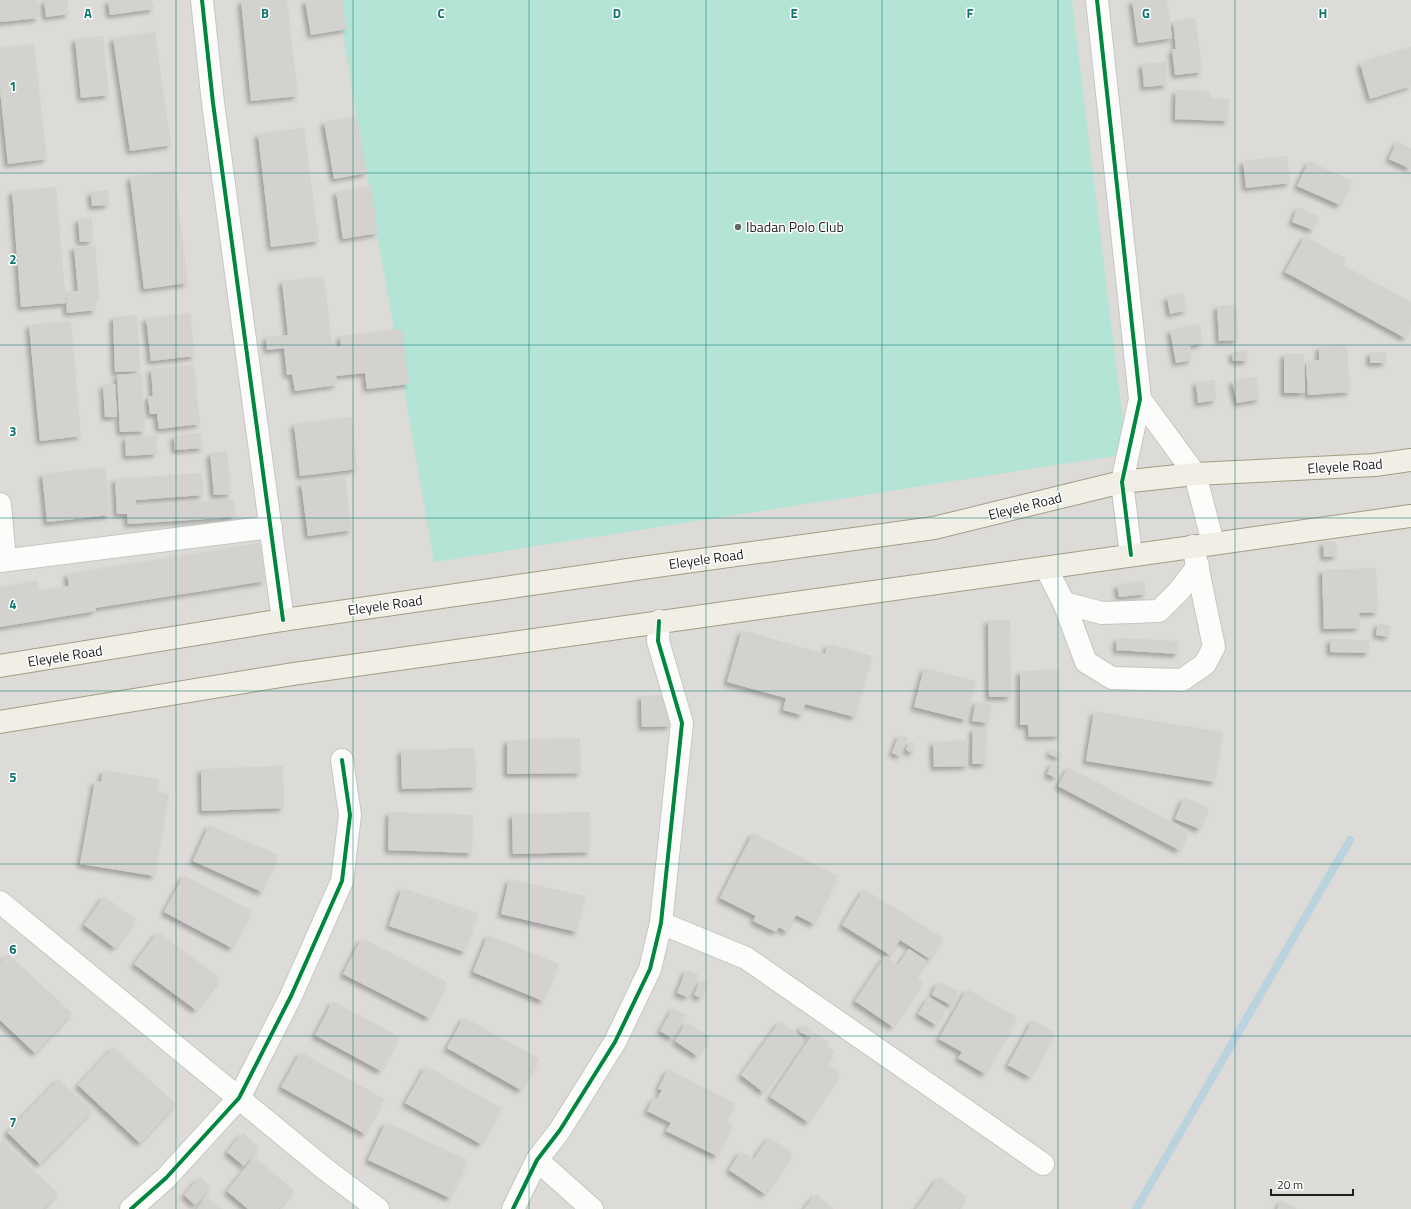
<svg xmlns="http://www.w3.org/2000/svg" width="1411" height="1209" font-family="'Titillium Web',sans-serif">
	<style>
		.residential { fill: #dcdbd8 }
		.pitch { fill: #b3e4d6 }
		.lines { fill: none; stroke-linecap: round; stroke-linejoin: round }
		.stream { stroke: #bbd3df; stroke-width: 8 }
		.building { fill: #d4d2ce; filter: url(#shadow) }
		.minor-casing { stroke: #c5c5c3; stroke-width: 24 }
		.major-casing { stroke: #a39d84; stroke-width: 24 }
		.minor { stroke: #fcfcfb; stroke-width: 22 }
		.major { stroke: #f0eee5; stroke-width: 22 }
		.cycleway-casing { stroke: #fff; stroke-width: 6 }
		.cycleway { stroke: #00873e; stroke-width: 4 }
		.grid { fill: none; stroke: #0f766e; stroke-width: 1; stroke-opacity: 0.55 }
		.poi-dot { fill: #666664; stroke: #fff; stroke-width: 1.5 }
		.labels { text-anchor: middle; stroke-width: 3; stroke-linejoin: round; paint-order: stroke }
		.poi-label { font-size: 14px; fill: #1e1e1e; stroke: #fff; text-anchor: start }
		.street-label { font-size: 14px; fill: #1e1e1e; stroke: #fff }
		.grid-label { font-size: 13px; text-anchor: middle; font-weight: bold; fill: #0f766e; stroke: #fff; stroke-width: 3; stroke-linejoin: round; paint-order: stroke }
	</style>
	<defs>
		<filter id="shadow"><feDropShadow dx="-3.5" dy="3.5" stdDeviation="2" flood-color="#0004"/></filter>
	</defs>
	<rect width="100%" height="100%" fill="#edece7"/>
	<rect class="residential" x="0" y="0" width="1411" height="1209"/>
	<path class="pitch" d="M337,0H1072L1127,454L434,562Z"/>
	<g class="lines">
		<path class="stream" d="M1136,1209L1350,840"/>
	</g>
	<g class="building">
		<path d="M0,0H37L39,18L0,22Z"/>
		<path d="M44,0H67L69,14L46,17Z"/>
		<path d="M108,0H152L154,9L110,15Z"/>
		<path d="M241,0H287L298,96L251,101Z"/>
		<path d="M305,0H342L347,29L311,35Z"/>
		<path d="M1132,0H1167L1172,38L1138,43Z"/>
		<path d="M1196,18L1202,72L1175,75L1172,49H1176L1173,21Z"/>
		<path d="M155,32L171,145L130,151L113,38Z"/>
		<path d="M103,36L109,95L81,98L75,39Z"/>
		<path d="M34,44L47,159L8,164L0,90V48Z"/>
		<path d="M1411,47V86L1370,99L1360,63Z"/>
		<path d="M1166,62L1167,85L1144,87L1142,64Z"/>
		<path d="M1176,90L1210,91V98L1229,99L1228,121L1175,119Z"/>
		<path d="M357,116L367,173L334,179L324,122Z"/>
		<path d="M304,128L319,241L271,247L258,134Z"/>
		<path d="M1397,141L1411,148V169L1389,159Z"/>
		<path d="M1287,156L1290,183L1246,188L1243,161Z"/>
		<path d="M1309,161L1352,181L1340,205L1297,186Z"/>
		<path d="M174,171L188,283L144,289L130,177Z"/>
		<path d="M371,186L378,233L343,239L336,192Z"/>
		<path d="M56,187L66,303L21,307L12,191Z"/>
		<path d="M108,190L109,205L92,206L91,192Z"/>
		<path d="M1298,207L1319,216L1313,230L1292,222Z"/>
		<path d="M92,217L93,241L80,242L78,219Z"/>
		<path d="M1305,236L1346,259L1343,265L1411,302V326L1405,338L1285,272Z"/>
		<path d="M95,245L99,297H95L96,310L67,313L66,292L78,291L74,247Z"/>
		<path d="M324,277L332,347L341,346L340,336L402,329L409,384L367,389L365,373L336,376L337,385L295,391L292,374L287,375L284,348L267,350L266,337L288,335L282,281Z"/>
		<path d="M1183,293L1187,310L1170,314L1167,297Z"/>
		<path d="M1237,305L1238,340L1219,341L1217,306Z"/>
		<path d="M190,313L195,356L151,361L146,318Z"/>
		<path d="M137,315L140,371L115,372L113,317Z"/>
		<path d="M71,321L81,436L40,441L29,325Z"/>
		<path d="M1200,324L1203,343L1190,346L1192,360L1176,363L1170,330Z"/>
		<path d="M1347,345L1350,392L1308,395L1306,361L1319,360V347Z"/>
		<path d="M1247,351L1248,361H1233L1232,352Z"/>
		<rect x="1370" y="352" width="16" height="11"/>
		<path d="M1284,354H1304L1305,393H1284Z"/>
		<path d="M194,365L200,424L159,429L157,414H150L148,396H153L151,369Z"/>
		<path d="M142,373L145,431L120,432L117,375Z"/>
		<path d="M1256,377L1260,399L1237,403L1232,381Z"/>
		<path d="M1215,380L1216,400L1198,403L1196,382Z"/>
		<path d="M115,384L117,417H105L103,385Z"/>
		<path d="M352,417L357,469L300,476L294,424Z"/>
		<path d="M201,433L203,448L175,450L174,436Z"/>
		<path d="M157,435V454L126,456L125,437Z"/>
		<path d="M227,451L231,494L214,495L210,453Z"/>
		<path d="M105,467L110,515L47,522L42,474Z"/>
		<path d="M202,473L203,495L136,500V506L234,499L236,517L128,524L127,514H117L115,479Z"/>
		<path d="M345,477L352,530L308,536L301,483Z"/>
		<path d="M1323,542H1336L1337,556L1324,557Z"/>
		<path d="M260,543L265,581L95,608L96,611L0,627V587L37,581L39,591L69,586L67,574Z"/>
		<path d="M1376,568L1378,612L1359,613L1360,628L1324,629L1322,570Z"/>
		<path d="M1144,581L1146,594L1119,597L1117,585Z"/>
		<path d="M988,620H1010L1011,697H989Z"/>
		<path d="M1378,623L1391,626L1389,637L1376,635Z"/>
		<path d="M742,630L825,654L828,644L872,656L855,717L805,704L802,715L783,710L786,698L727,682Z"/>
		<path d="M1117,638L1179,641L1178,654L1116,650Z"/>
		<path d="M1330,639L1369,640V653L1330,652Z"/>
		<path d="M924,668L976,681L966,720L914,707Z"/>
		<path d="M1059,670L1060,736L1029,737L1028,725H1020V671Z"/>
		<path d="M670,695L671,726L642,727L641,696Z"/>
		<path d="M976,701L992,705L988,723L972,721Z"/>
		<path d="M1094,711L1223,732L1215,782L1086,761Z"/>
		<path d="M973,728L987,729L986,764H972Z"/>
		<path d="M899,735L908,738L900,756L892,753Z"/>
		<path d="M580,738L581,773L507,774V740Z"/>
		<path d="M967,740L968,766L934,767L933,742Z"/>
		<path d="M910,741L916,744L912,753L906,750Z"/>
		<path d="M475,748L476,787L402,789L401,750Z"/>
		<path d="M1051,749L1062,753L1059,758L1049,754Z"/>
		<path d="M1052,762L1061,766L1056,778L1047,774Z"/>
		<path d="M283,766L284,808L202,811L201,769Z"/>
		<path d="M1068,767L1189,831L1179,850L1058,786Z"/>
		<path d="M103,770L159,779L157,791L169,794L155,876L80,864L95,781L101,782Z"/>
		<path d="M1184,797L1209,808L1200,829L1175,819Z"/>
		<path d="M389,812L473,815L472,853L388,850Z"/>
		<path d="M590,812V852L513,854L512,814Z"/>
		<path d="M209,825L278,855L262,892L193,861Z"/>
		<path d="M753,833L838,876L814,924L796,915L787,932L779,927L776,932L753,921L756,916L720,898Z"/>
		<path d="M184,875L252,911L232,948L164,912Z"/>
		<path d="M509,879L585,896L577,932L501,914Z"/>
		<path d="M402,888L478,913L465,952L389,926Z"/>
		<path d="M864,889L943,938L930,959L900,940L890,955L842,925Z"/>
		<path d="M104,896L136,919L115,948L84,925Z"/>
		<path d="M158,932L220,978L196,1010L134,964Z"/>
		<path d="M488,935L559,964L543,1001L473,972Z"/>
		<path d="M362,938L447,982L429,1018L343,974Z"/>
		<path d="M909,949L927,961L916,977L923,982L893,1027L855,1001L885,956L898,965Z"/>
		<path d="M8,954L72,1013L35,1053L0,1020V963Z"/>
		<path d="M686,970L698,974L688,997L677,993Z"/>
		<path d="M701,980L708,983L701,998L694,995Z"/>
		<path d="M938,982L958,991L951,1005L932,995Z"/>
		<path d="M967,989L1017,1017L985,1074L958,1058L962,1052L939,1039Z"/>
		<path d="M929,997L946,1008L936,1025L918,1014Z"/>
		<path d="M333,1001L399,1037L381,1071L315,1035Z"/>
		<path d="M673,1008L686,1015L672,1038L660,1031Z"/>
		<path d="M464,1017L539,1059L521,1090L447,1048Z"/>
		<path d="M1033,1020L1055,1033L1030,1077L1008,1065Z"/>
		<path d="M780,1021L803,1038L763,1092L741,1075Z"/>
		<path d="M687,1022L710,1037L697,1056L675,1041Z"/>
		<path d="M802,1025L812,1029L809,1036L799,1032Z"/>
		<path d="M814,1032L829,1042L826,1046L835,1051L827,1063L840,1073L808,1122L770,1097Z"/>
		<path d="M114,1047L176,1104L140,1143L78,1085Z"/>
		<path d="M301,1052L384,1099L365,1134L281,1087Z"/>
		<path d="M426,1066L502,1108L481,1144L405,1103Z"/>
		<path d="M668,1069L735,1103L725,1121L733,1125L717,1156L666,1131L671,1123L647,1111L654,1098L657,1099L662,1090L658,1089Z"/>
		<path d="M59,1079L92,1111L40,1164L7,1132Z"/>
		<path d="M386,1122L468,1160L450,1198L368,1160Z"/>
		<path d="M243,1133L259,1147L244,1166L227,1152Z"/>
		<path d="M769,1137L793,1153L765,1194L729,1170L741,1151L754,1159Z"/>
		<path d="M3,1141L58,1193L43,1209H0V1145Z"/>
		<path d="M254,1157L294,1190L278,1209H248L227,1191Z"/>
		<path d="M200,1177L211,1187L195,1205L184,1195Z"/>
		<path d="M939,1177L967,1197L958,1209H916Z"/>
		<path d="M816,1194L834,1209H804Z"/>
		<path d="M207,1197L222,1209H197Z"/>
		<path d="M1282,1200L1297,1209H1277Z"/>
	</g>
	<g class="lines">
		<defs>
			<g id="minor">
				<path d="M202,0L213,103L283,620"/>
				<path d="M1097,0L1140,399L1122,482L1131,555"/>
				<path d="M1140,399L1195,474L1213,543"/>
				<path d="M0,504L5,560"/>
				<path d="M0,561L271,527"/>
				<path d="M1046,568L1064,603L1086,662L1112,678L1182,680L1205,664L1214,647L1193,546"/>
				<path d="M1064,603L1102,613L1159,611L1179,591L1198,566"/>
				<path d="M0,902L325,1169L378,1209"/>
				<path d="M661,923L746,958L1043,1164"/>
				<path d="M537,1160L592,1209"/>
				<path d="M131,1209L166,1178L239,1098L291,996L342,881L350,815L342,760"/>
				<path d="M513,1209L537,1160L560,1130L615,1042L650,969L661,923L682,723L658,641L659,621"/>
			</g>
			<g id="major">
				<path d="M0,666L283,620L649,567L934,528L1122,482L1195,474L1375,465L1411,460"/>
				<path d="M0,722L293,674L1411,516"/>
			</g>
		</defs>
		<use href="#minor" class="minor-casing"/>
		<use href="#major" class="major-casing"/>
		<use href="#minor" class="minor"/>
		<use href="#major" class="major"/>
		<defs>
			<g id="cycleway">
				<path d="M202,0L213,103L283,620"/>
				<path d="M1097,0L1140,399L1122,482L1131,555"/>
				<path d="M131,1209L166,1178L239,1098L291,996L342,881L350,815L342,760"/>
				<path d="M513,1209L537,1160L560,1130L615,1042L650,969L661,923L682,723L658,641L659,621"/>
			</g>
		</defs>
		<use href="#cycleway" class="cycleway-casing"/>
		<use href="#cycleway" class="cycleway"/>
	</g>
	<path class="grid" d="M176,0V1209M353,0V1209M529,0V1209M706,0V1209M882,0V1209M1058,0V1209M1235,0V1209M0,173H1411M0,345H1411M0,518H1411M0,691H1411M0,864H1411M0,1036H1411"/>
	<circle class="poi-dot" cx="738" cy="227" r="4"/>
	<g class="labels">
		<g class="poi-label">
			<text x="746" y="232">Ibadan Polo Club</text>
		</g>
		<g class="street-label">
			<text transform="translate(1345 466) rotate(-4)" y="5">Eleyele Road</text>
			<text transform="translate(1025 506) rotate(-14)" y="5">Eleyele Road</text>
			<text transform="translate(706 559) rotate(-8)" y="5">Eleyele Road</text>
			<text transform="translate(385 605) rotate(-8)" y="5">Eleyele Road</text>
			<text transform="translate(65 656) rotate(-9)" y="5">Eleyele Road</text>
		</g>
	</g>
	<g class="grid-label">
		<text x="88" y="18">A</text>
		<text x="265" y="18">B</text>
		<text x="441" y="18">C</text>
		<text x="617" y="18">D</text>
		<text x="794" y="18">E</text>
		<text x="970" y="18">F</text>
		<text x="1146" y="18">G</text>
		<text x="1323" y="18">H</text>
		<text x="13" y="91">1</text>
		<text x="13" y="264">2</text>
		<text x="13" y="436">3</text>
		<text x="13" y="609">4</text>
		<text x="13" y="782">5</text>
		<text x="13" y="954">6</text>
		<text x="13" y="1127">7</text>
	</g>
	<path d="M1271 1189v6h82v-6" fill="none" stroke="#1e1e1e" stroke-width="2"/>
	<text x="1277" y="1189" font-size="12" fill="#1e1e1e" stroke="#ffffff" stroke-width="3" paint-order="stroke">20 m</text>
</svg>
